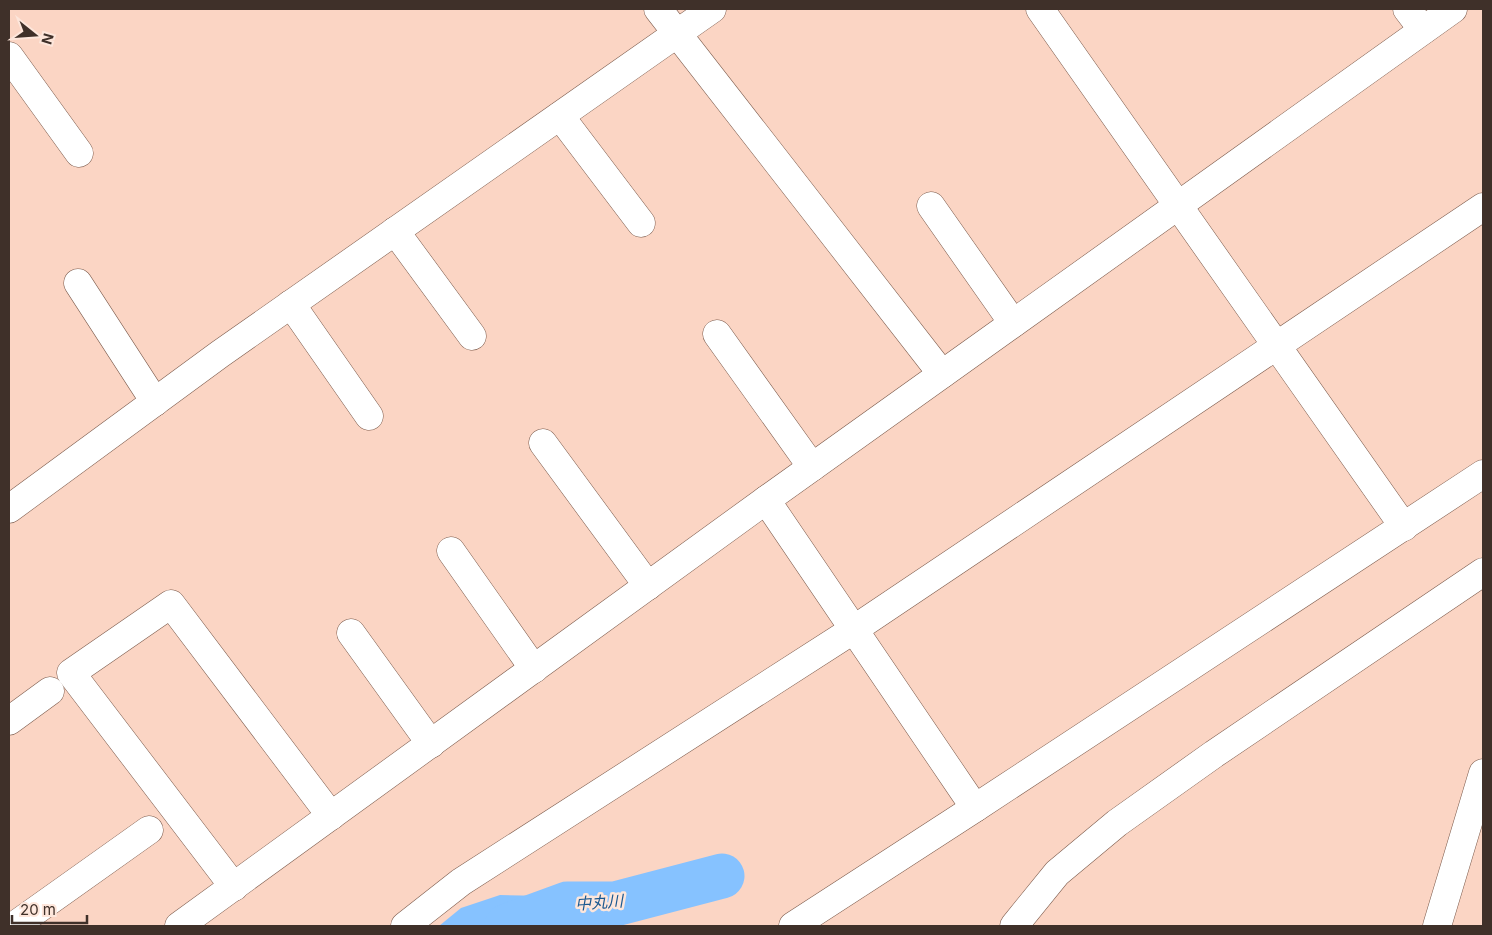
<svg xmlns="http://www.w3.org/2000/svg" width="1492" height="935" font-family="Inter,'Noto Sans JP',sans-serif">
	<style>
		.water { fill: #86c2ff }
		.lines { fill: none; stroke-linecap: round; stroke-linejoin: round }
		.river { stroke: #86c2ff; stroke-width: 45 }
		.minor-casing { stroke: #7d5c4d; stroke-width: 29 }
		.minor { stroke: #fff; stroke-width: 28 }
		.labels { text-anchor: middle; stroke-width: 5; stroke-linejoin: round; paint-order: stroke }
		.water-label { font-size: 16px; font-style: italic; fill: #1a5890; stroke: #fde6db }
	</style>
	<rect width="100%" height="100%" fill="#fbd5c4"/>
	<path class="water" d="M500,895L548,896L580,904L540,926H439L461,908Z"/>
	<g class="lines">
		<path class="river" d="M507,926L567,904H615L722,876"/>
		<defs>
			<g id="minor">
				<path d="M658,9L942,374"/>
				<path d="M1040,9C1162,181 1282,355 1404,527"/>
				<path d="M1407,9L1423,30"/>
				<path d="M9,56L79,153"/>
				<path d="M560,116L641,223"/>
				<path d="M931,206L1013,323"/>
				<path d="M395,231L472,336"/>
				<path d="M78,283L155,402"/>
				<path d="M291,304L369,416"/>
				<path d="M717,334L812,467"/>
				<path d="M543,443L648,586"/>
				<path d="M766,500L975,808"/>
				<path d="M9,509L220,354L712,9"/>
				<path d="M451,551L534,669"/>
				<path d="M351,633L431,744"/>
				<path d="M9,721L50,691"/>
				<path d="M234,887L71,673L171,604L331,816"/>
				<path d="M14,926L149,830"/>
				<path d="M179,926L766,500L1453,9"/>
				<path d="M405,926L461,882L853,630L1483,207"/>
				<path d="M793,926L975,808L1483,474"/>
				<path d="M1014,926L1057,873L1117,823L1214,754L1483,572"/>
				<path d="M1437,926L1483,773"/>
			</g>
		</defs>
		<use href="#minor" class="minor-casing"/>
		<use href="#minor" class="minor"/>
	</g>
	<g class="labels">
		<g class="water-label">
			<text transform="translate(599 902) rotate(-4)" y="6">中丸川</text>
		</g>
	</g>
	<rect width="1492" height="935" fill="none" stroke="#3f3029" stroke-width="20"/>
	<g transform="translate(35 35) rotate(107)" stroke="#fde6db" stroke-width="4" paint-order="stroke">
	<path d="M0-4L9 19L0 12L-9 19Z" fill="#3f3029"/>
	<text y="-8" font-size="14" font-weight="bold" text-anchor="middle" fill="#3f3029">N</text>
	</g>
	<path d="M12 915v8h75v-8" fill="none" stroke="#3f3029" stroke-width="2.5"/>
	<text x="20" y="915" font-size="15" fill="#3f3029" stroke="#fde6db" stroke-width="4" paint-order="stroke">20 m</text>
</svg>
